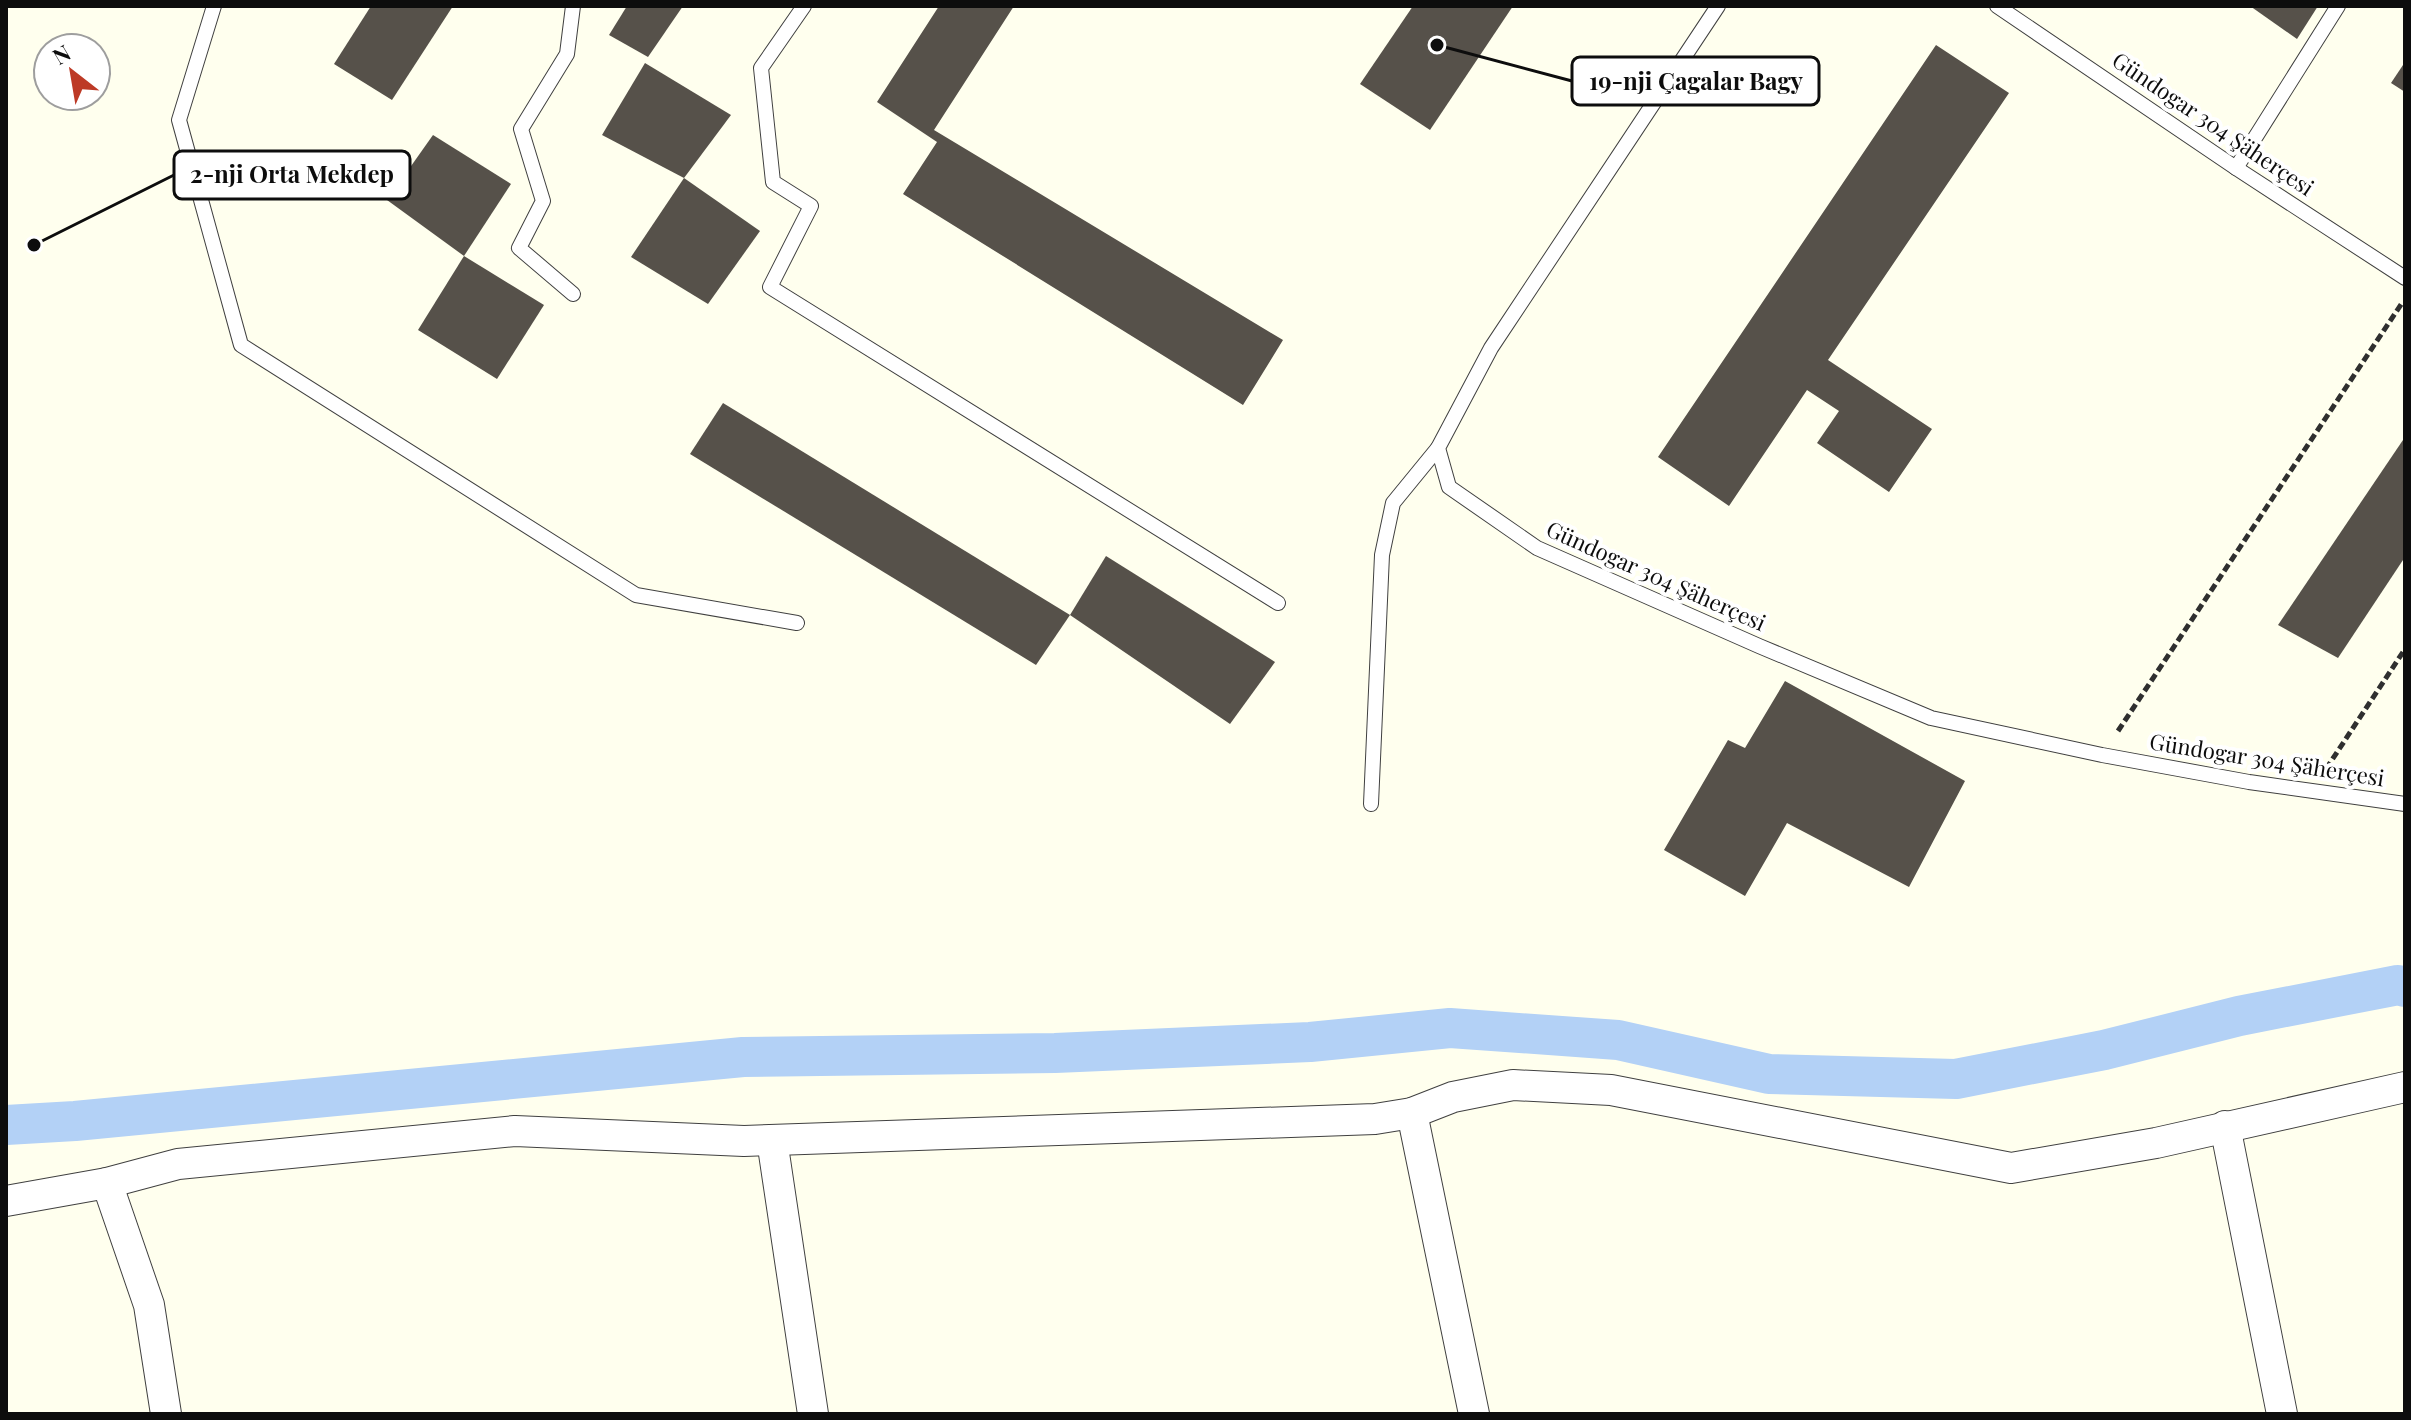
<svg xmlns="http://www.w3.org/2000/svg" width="2411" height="1420" font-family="'Playfair Display',serif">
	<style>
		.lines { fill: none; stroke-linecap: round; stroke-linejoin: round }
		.canal { stroke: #b3d1f6; stroke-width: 40 }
		.building { fill: #56514a }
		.lane-casing { stroke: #404040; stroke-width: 16 }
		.street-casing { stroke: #404040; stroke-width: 32 }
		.path { stroke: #2f2f2f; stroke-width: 5; stroke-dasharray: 8 4; stroke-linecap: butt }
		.lane { stroke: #fff; stroke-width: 14 }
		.street { stroke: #fff; stroke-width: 30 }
		.labels { text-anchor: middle; stroke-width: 8; stroke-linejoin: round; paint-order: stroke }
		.street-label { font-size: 22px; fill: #0d0d0d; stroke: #fff }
		.leader { fill: none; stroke: #0d0d0d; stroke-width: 3 }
		.callout-dot { fill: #0d0d0d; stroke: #fff; stroke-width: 3 }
		.callout { fill: #fff; stroke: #0d0d0d; stroke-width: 3 }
		.callout-label { font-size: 24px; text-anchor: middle; font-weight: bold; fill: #0d0d0d }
	</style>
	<rect width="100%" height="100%" fill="#ffe"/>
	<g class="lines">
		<path class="canal" d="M6,1125L75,1121L743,1057L1055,1053L1310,1042L1450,1028L1618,1040L1769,1074L1956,1079L2104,1050L2239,1016L2398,985L2405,987"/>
	</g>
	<g class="building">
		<path d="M371,6H453L392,100L334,64Z"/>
		<path d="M627,6H683L648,57L609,35Z"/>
		<path d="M939,6H1014L934,130L1283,340L1243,405L903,194L937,142L877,102Z"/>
		<path d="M1413,6H1513L1430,130L1360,84Z"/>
		<path d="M2250,6H2318L2297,39Z"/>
		<path d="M1936,45L2009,93L1828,360L1932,429L1889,492L1817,443L1839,411L1807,390L1729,506L1658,457Z"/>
		<path d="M2405,62V92L2391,83Z"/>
		<path d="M645,63L731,115L684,178L602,135Z"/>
		<path d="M433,135L511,184L464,256L387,200Z"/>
		<path d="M684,178L760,231L708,304L631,257Z"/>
		<path d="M464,256L544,305L497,379L418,330Z"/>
		<path d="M723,403L1070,615L1036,665L690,454Z"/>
		<path d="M2405,437V557L2338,658L2278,625Z"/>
		<path d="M1106,556L1275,662L1230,724L1070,615Z"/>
		<path d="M1785,681L1965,781L1909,887L1787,823L1745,896L1664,850L1728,740L1745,748Z"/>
	</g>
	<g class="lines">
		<defs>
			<g id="lane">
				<path d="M214,6L179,120L241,345L636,595L797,623"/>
				<path d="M573,6L567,54L521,129L543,201L519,248L573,294"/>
				<path d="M804,6L761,68L773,182L811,206L770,287L1278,603"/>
				<path d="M1718,6L1491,348L1438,448L1449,487L1537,548L1759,646L1931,718L2102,755L2249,782L2405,804"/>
				<path d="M1997,6L2236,168L2405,278"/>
				<path d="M2236,168L2338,6"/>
				<path d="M1371,804L1382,555L1393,503L1438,448"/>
			</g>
			<g id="street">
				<path d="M1412,1113L1474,1414"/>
				<path d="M2225,1126L2282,1414"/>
				<path d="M772,1140L813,1414"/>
				<path d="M107,1183L149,1305L166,1414"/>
				<path d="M6,1201L107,1183L178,1164L515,1131L744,1141L1375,1119L1412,1113L1453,1097L1513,1085L1611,1090L2011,1168L2156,1143L2405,1087"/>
			</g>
		</defs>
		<use href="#lane" class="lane-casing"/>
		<use href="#street" class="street-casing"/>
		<g class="path">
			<path d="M2118,731L2402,303"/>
			<path d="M2326,769L2405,649"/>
		</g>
		<use href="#lane" class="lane"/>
		<use href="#street" class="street"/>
	</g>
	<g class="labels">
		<g class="street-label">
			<text transform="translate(2213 124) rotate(34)" y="8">Gündogar 304 Şäherçesi</text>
			<text transform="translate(1656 576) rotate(24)" y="8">Gündogar 304 Şäherçesi</text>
			<text transform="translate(2267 760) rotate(9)" y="8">Gündogar 304 Şäherçesi</text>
		</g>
	</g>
	<path class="leader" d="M1437 45L1572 81M34 245L174 175"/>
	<g class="callout-dot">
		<circle cx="1437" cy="45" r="8"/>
		<circle cx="34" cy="245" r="8"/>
	</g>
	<g class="callout">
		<rect x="1572" y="57" width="247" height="48" rx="8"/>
		<rect x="174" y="151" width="236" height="48" rx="8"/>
	</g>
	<g class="callout-label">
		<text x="1696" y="90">19-nji Çagalar Bagy</text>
		<text x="292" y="183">2-nji Orta Mekdep</text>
	</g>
	<rect width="2411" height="1420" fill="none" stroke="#0d0d0d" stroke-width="16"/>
	<g transform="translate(72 72) rotate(329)"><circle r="38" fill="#ffffff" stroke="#9e9e9e" stroke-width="2"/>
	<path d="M0-6L14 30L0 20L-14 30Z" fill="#bd3a26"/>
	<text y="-12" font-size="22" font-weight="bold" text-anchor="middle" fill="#0d0d0d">N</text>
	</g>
</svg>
